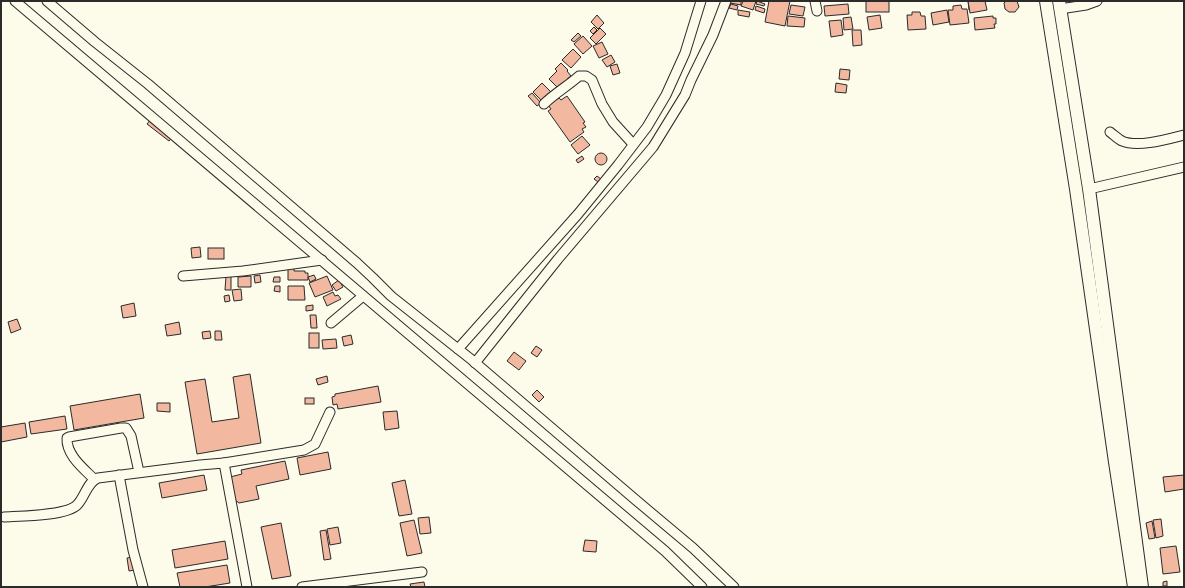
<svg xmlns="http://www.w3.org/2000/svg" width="1185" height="588" font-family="Raleway,sans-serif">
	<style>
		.building { fill: #f2b8a0; stroke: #2b2b2b }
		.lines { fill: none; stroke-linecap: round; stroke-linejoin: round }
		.minor-casing { stroke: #2b2b2b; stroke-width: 11 }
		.tertiary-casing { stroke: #2b2b2b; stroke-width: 14 }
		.minor { stroke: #fdfbea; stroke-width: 9 }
		.tertiary { stroke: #fdfbea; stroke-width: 12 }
	</style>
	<rect width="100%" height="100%" fill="#fdfbea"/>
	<g class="building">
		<path d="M730,1H741V5L730,3Z"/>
		<path d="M743,1H756L753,10L741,6Z"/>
		<path d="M757,1L765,4L764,6L756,4Z"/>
		<path d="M769,1H790L785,26L765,22Z"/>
		<rect x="866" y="1" width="23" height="11"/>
		<path d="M968,1H985V8L969,10Z"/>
		<path d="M968,1H985L987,10L970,13Z"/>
		<path d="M1006,1H1017L1019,7L1015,12H1009L1005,9L1004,3Z"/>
		<path d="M731,4L738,6L737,10L729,8Z"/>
		<path d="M848,4L849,14L825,16L824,6Z"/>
		<path d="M791,5L805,7L803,16L789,14Z"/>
		<path d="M961,5L962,9H967L969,23L950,25L948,10H953V6Z"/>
		<path d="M756,6L765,9L764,13L755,10Z"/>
		<path d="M738,10L750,12L749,17L738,15Z"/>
		<path d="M947,10L949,22L933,25L931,13Z"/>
		<path d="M912,12H920L921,16H925L926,29L908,30L907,15H912Z"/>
		<path d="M597,15L604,23L598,29L591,22Z"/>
		<path d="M880,15L882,28L869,30L867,17Z"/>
		<path d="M788,16L805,18L804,27L787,26Z"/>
		<path d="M993,16V18H996V24H994L995,28L975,30L974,18Z"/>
		<path d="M851,17L853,29L844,30L843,18Z"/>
		<path d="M841,20L843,35L831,37L829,21Z"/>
		<path d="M594,27L597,30L593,34L590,31Z"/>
		<path d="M600,28L606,34L596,44L590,38Z"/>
		<path d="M852,30H861L862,45L853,46Z"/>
		<path d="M578,33L581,36L574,42L571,40Z"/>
		<path d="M583,36L592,46L583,54L574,44Z"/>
		<path d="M602,42L608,54L599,58L593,46Z"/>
		<path d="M573,49L581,57L571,68L562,60Z"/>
		<path d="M611,55L615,62L607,67L602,60Z"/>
		<path d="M561,63L568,70L567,71L571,76L567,79L570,81L566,85L564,83L558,88L549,79L557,71L555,69Z"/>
		<path d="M617,64L620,73L613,75L610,66Z"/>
		<path d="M840,69L850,70L849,80L839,79Z"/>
		<path d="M542,83L552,93L543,102L533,92Z"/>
		<path d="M836,83L847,85L846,93L835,92Z"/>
		<path d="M532,93L541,103L537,106L528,96Z"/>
		<path d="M567,96L585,122L583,123L586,127L582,129L584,132L570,142L548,111L551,109L548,105L559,98L561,100Z"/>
		<path d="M152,118L174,136L169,141L147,124Z"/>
		<path d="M582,136L590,145L578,154L571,145Z"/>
		<circle cx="601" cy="159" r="6"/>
		<path d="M582,156L584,159L578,163L576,160Z"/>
		<path d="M597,176L601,179L598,182L594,179Z"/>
		<path d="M200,247L201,257L192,258L191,248Z"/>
		<rect x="208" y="248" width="16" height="11"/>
		<path d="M288,267H294V271H305V273H308V280H288Z"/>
		<path d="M260,275L261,282L255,283L254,276Z"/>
		<path d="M314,275L316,279L310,282L308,277Z"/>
		<path d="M226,276H231V290H225Z"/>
		<path d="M251,276V287H238V277Z"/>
		<path d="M327,276L333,290L315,297L309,283Z"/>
		<path d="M274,277H280V282H273Z"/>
		<path d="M339,280L343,287L336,291L332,285Z"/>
		<path d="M275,286H280V292L274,291Z"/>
		<path d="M288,286H304L305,300H288Z"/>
		<path d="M241,289L242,300L234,301L232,290Z"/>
		<path d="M333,292L335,296L338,295L341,299L327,306L323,297Z"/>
		<path d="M229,295L230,301L225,302L224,296Z"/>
		<path d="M134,303L136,316L123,318L121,306Z"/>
		<path d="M313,305V310L306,311V306Z"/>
		<path d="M310,315H316L317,328H311Z"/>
		<path d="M17,319L21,329L11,333L8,322Z"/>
		<path d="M179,322L181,334L167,336L165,325Z"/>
		<path d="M210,331L211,338L203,339L202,332Z"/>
		<path d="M215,331H221L222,340H215Z"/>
		<rect x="309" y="333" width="10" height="15"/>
		<path d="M351,335L353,344L344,346L342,337Z"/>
		<path d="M336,339L337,348L323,349L322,340Z"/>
		<path d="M536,346L542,350L537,357L531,353Z"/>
		<path d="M514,352L526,361L519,370L507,361Z"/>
		<path d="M250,374L261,443L197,454L185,382L205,379L212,422L239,418L233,377Z"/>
		<path d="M327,376L328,382L318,385L316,379Z"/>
		<path d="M378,386L381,402L338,409L337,404L333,405L332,397L335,396V394Z"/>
		<path d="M537,390L544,397L539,402L532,395Z"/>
		<path d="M140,394L144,418L74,430L70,406Z"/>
		<rect x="305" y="398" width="9" height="6"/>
		<path d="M157,403H170V412L157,411Z"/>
		<path d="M397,411L399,428L385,430L383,412Z"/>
		<path d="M65,416L67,429L31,434L29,422Z"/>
		<path d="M25,423L27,437L1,442V427Z"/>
		<path d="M328,452L331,469L300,475L297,458Z"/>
		<path d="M285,461L289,479L256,486L259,499L239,503L235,500L230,477L242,474L241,470Z"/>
		<path d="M204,475L207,490L162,498L159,483Z"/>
		<path d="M1184,475V489L1165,492L1163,477Z"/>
		<path d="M405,480L412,514L399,516L392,483Z"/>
		<path d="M429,517L431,533L420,534L418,518Z"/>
		<path d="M1161,519L1163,536L1156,538L1153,520Z"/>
		<path d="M414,520L422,553L407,556L400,523Z"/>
		<path d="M1152,521L1155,538L1149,539L1146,523Z"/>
		<path d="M281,523L291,576L272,579L261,527Z"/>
		<path d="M338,527L341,543L330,545L327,529Z"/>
		<path d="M326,530L331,559L324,560L320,531Z"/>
		<path d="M585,540L597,541L596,552L583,551Z"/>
		<path d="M225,541L228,559L175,568L172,550Z"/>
		<path d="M1176,546L1180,572L1163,574L1160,548Z"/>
		<path d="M133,557L135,570L129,571L127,558Z"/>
		<path d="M227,565L230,583L205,587H180L177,573Z"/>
		<path d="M1167,581V586H1163V582Z"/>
		<path d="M424,582L425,587H411L410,584Z"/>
	</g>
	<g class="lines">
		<defs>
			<g id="minor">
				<path d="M15,1L665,551L702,587"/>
				<path d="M47,1L95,42L148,84L357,263L373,278L391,296L472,360L637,501L693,548L734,587"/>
				<path d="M815,1L817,11"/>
				<path d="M1060,9L1086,5L1097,1"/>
				<path d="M544,104C555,93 568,86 579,76H586L592,80L602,104L613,122L633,144"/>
				<path d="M1110,132C1114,135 1118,139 1122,141C1138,148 1168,139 1184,135"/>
				<path d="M1089,189L1184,167"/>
				<path d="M183,276L243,271L322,260"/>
				<path d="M331,323L363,296"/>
				<path d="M458,349L578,214L618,165L647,127L666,95L685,53L701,1"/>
				<path d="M475,363L558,259L653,147L685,95L691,80L713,35L726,1"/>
				<path d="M224,463L304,450L315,444L330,412"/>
				<path d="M119,475L133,550L143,587"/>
				<path d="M94,479C84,469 66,455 67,438L69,437L121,428H126L131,436L139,472"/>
				<path d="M4,517C21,516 66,516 77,505C85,497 87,482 98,478L200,465L224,463L247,587"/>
				<path d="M302,587L422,572"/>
			</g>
			<g id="tertiary">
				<path d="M1046,1L1076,189L1115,462L1134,587"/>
				<path d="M1059,1L1089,189L1142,587"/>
			</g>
		</defs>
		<use href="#minor" class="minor-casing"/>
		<use href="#tertiary" class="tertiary-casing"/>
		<use href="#minor" class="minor"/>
		<use href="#tertiary" class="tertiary"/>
	</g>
	<rect width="1185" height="588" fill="none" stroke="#2b2b2b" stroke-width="4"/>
</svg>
